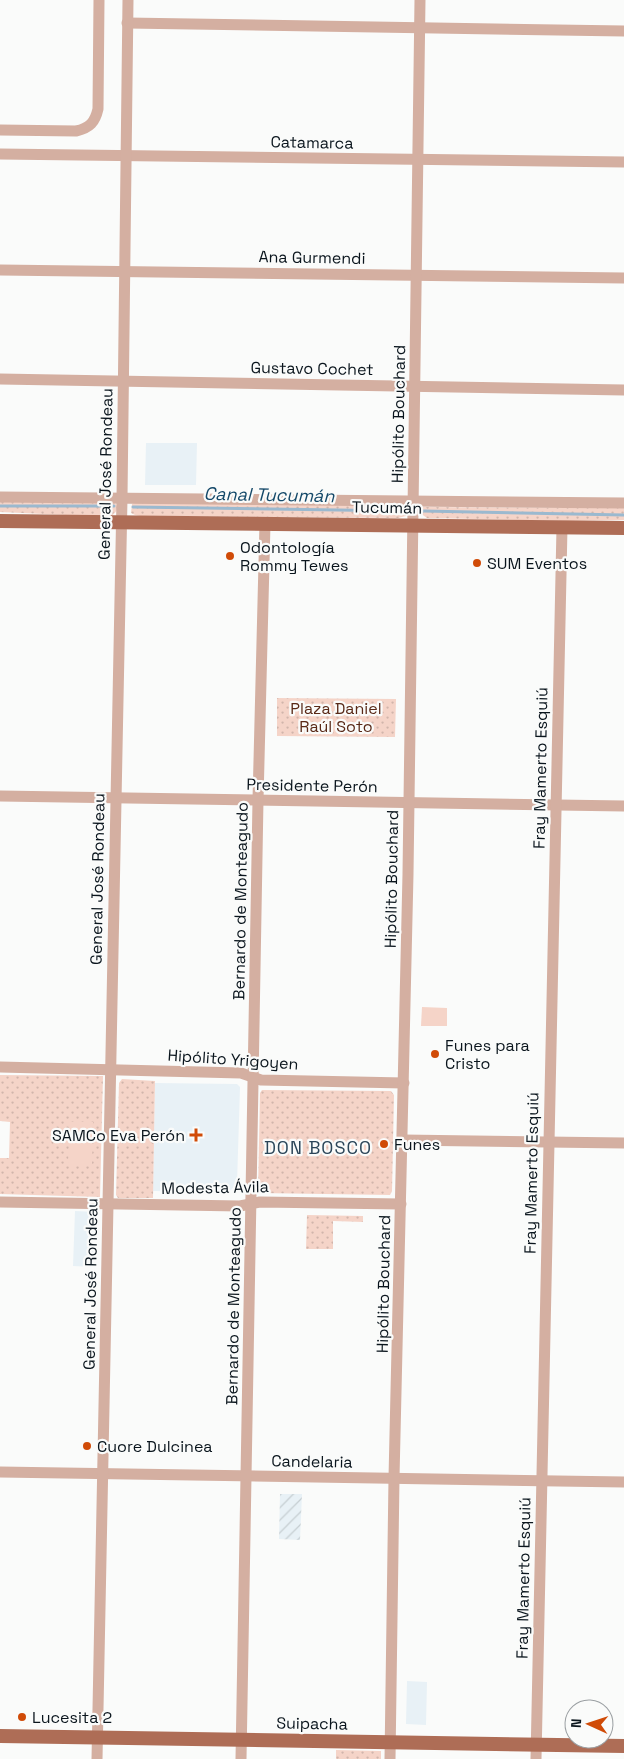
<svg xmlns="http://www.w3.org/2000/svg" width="624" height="1759" font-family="'Space Grotesk',sans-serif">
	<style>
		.built { fill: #e8f1f6 }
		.industrial { fill: url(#industrial-furrows) }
		.grass { fill: url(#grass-dots) }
		.garden { fill: #f5d4c8 }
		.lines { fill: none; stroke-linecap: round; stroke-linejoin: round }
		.stream { stroke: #9bb9cf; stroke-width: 3 }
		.minor { stroke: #d4afa1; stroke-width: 11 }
		.major { stroke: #ae6d56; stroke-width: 14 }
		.poi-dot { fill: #d04b07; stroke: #fafbfa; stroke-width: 2 }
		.labels { text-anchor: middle; stroke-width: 4.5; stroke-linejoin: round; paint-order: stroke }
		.street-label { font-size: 16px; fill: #0a151d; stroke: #fafbfa }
		.poi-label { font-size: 16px; fill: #0a151d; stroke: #fafbfa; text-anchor: start }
		.park-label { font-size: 16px; fill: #592917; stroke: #fafbfa }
		.water-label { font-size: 18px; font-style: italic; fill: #154969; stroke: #fafbfa }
		.neighbourhood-label { font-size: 18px; letter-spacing: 1px; fill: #2b4558; stroke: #fafbfa }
	</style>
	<defs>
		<pattern id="industrial-furrows" width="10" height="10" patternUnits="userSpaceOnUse" patternTransform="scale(1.25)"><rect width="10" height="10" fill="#e8f1f6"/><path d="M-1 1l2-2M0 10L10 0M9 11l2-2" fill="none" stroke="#c6ced2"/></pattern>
		<pattern id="grass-dots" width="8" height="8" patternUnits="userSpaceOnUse" patternTransform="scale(1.25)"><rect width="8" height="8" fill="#f5d4c8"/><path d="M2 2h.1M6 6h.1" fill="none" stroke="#d1b5ab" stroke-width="1.8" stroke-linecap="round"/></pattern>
	</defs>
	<rect width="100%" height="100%" fill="#fafbfa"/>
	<g class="built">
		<path d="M146,443H197L196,485H145Z"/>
		<path d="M155,1083L237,1084L240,1087L237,1184L229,1192L153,1191Z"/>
		<path d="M75,1211L96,1212L94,1267L73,1266Z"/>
		<path d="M407,1681L427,1682L426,1725L406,1724Z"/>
	</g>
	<path class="industrial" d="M280,1494H302L300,1540L279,1539Z"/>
	<g class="grass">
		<path d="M0,499L114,502C120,508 117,512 110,517L0,512Z"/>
		<path d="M135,503L404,505L408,510L406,516L398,518L140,516L135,515L131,513L132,504Z"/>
		<path d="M421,507L624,508V520L567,521L427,518L420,513Z"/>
		<path d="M277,698L396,699L395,737L277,736Z"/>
		<path d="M0,1075L103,1076L100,1197L0,1194V1158H9L10,1122L0,1121Z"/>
		<path d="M122,1079L155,1081L153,1198H118L116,1195L119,1083Z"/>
		<path d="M262,1090L391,1091L394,1095L392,1191L390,1195L258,1193L260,1093Z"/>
		<path d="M307,1215L363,1216V1222L333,1221V1249H306Z"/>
		<path d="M336,1750L381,1751V1759H336Z"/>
	</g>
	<g class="garden">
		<path d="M422,1007L447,1008V1026H421Z"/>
		<path d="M70,1122H93L92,1165H68Z"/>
	</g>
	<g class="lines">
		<g class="stream">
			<path d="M0,506H114"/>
			<path d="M133,507L405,511"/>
			<path d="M423,511L624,515"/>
		</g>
		<g class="minor">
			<path d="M127,23L624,31"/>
			<path d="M0,130L76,131C90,128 95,122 98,109L99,0"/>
			<path d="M0,154L624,162"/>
			<path d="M0,270L624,278"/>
			<path d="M0,379L624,390"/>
			<path d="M0,497L624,503"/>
			<path d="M0,796L624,806"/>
			<path d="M0,1067L241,1073L261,1080L404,1083"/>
			<path d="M403,1140L624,1143"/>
			<path d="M0,1202L240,1206L260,1202L401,1204"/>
			<path d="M0,1472L624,1482"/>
			<path d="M97,1759L122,498L128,0"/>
			<path d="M241,1759L258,800L265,523"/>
			<path d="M390,1759L394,1478L408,874L420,0"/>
			<path d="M536,1759L562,527"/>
		</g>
		<g class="major">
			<path d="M0,521L624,528"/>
			<path d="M0,1736L624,1746"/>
		</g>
	</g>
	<g class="poi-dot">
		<circle cx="230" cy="556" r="5"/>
		<circle cx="477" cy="563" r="5"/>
		<circle cx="435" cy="1054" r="5"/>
		<path d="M193.5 1127.5h5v5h5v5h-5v5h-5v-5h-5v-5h5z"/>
		<circle cx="384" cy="1144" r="5"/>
		<circle cx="87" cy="1446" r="5"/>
		<circle cx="22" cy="1717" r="5"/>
	</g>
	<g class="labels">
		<g class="street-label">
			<text transform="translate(312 142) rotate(1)" y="6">Catamarca</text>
			<text transform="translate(312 257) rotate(1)" y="6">Ana Gurmendi</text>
			<text transform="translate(312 368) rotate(1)" y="6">Gustavo Cochet</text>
			<text transform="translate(398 414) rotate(-89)" y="6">Hipólito Bouchard</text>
			<text transform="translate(105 474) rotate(-89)" y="6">General José Rondeau</text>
			<text transform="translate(387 507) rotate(1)" y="6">Tucumán</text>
			<text transform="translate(540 768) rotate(-89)" y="6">Fray Mamerto Esquiú</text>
			<text transform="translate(312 785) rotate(1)" y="6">Presidente Perón</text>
			<text transform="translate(97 879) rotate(-89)" y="6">General José Rondeau</text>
			<text transform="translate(391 879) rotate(-89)" y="6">Hipólito Bouchard</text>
			<text transform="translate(240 901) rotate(-89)" y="6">Bernardo de Monteagudo</text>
			<text transform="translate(233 1059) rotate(4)" y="6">Hipólito Yrigoyen</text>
			<text transform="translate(531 1173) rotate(-89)" y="6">Fray Mamerto Esquiú</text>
			<text transform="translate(215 1187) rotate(-1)" y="6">Modesta Ávila</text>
			<text transform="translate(90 1284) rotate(-89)" y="6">General José Rondeau</text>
			<text transform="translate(383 1284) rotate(-89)" y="6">Hipólito Bouchard</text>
			<text transform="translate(233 1306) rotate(-89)" y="6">Bernardo de Monteagudo</text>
			<text transform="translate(312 1461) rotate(1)" y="6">Candelaria</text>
			<text transform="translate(523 1578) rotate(-89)" y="6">Fray Mamerto Esquiú</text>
			<text transform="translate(312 1723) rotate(1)" y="6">Suipacha</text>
		</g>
		<g class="poi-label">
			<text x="240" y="553">Odontología<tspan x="240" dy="18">Rommy Tewes</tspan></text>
			<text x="487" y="569">SUM Eventos</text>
			<text x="445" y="1051">Funes para<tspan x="445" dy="18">Cristo</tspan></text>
			<text x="185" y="1141" text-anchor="end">SAMCo Eva Perón</text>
			<text x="394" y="1150">Funes</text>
			<text x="97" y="1452">Cuore Dulcinea</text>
			<text x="32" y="1723">Lucesita 2</text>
		</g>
		<g class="park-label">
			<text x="336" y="714">Plaza Daniel<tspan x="336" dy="18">Raúl Soto</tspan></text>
		</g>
		<g class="water-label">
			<text transform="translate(269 495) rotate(1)" y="6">Canal Tucumán</text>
		</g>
		<g class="neighbourhood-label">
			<text x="318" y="1154">DON BOSCO</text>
		</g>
	</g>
	<g transform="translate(589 1724) rotate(273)"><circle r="24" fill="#fafbfa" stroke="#9a9fa2"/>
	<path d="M0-4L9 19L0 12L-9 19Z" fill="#d04b07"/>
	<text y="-8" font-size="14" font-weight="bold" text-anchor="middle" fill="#0a151d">N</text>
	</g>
</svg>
